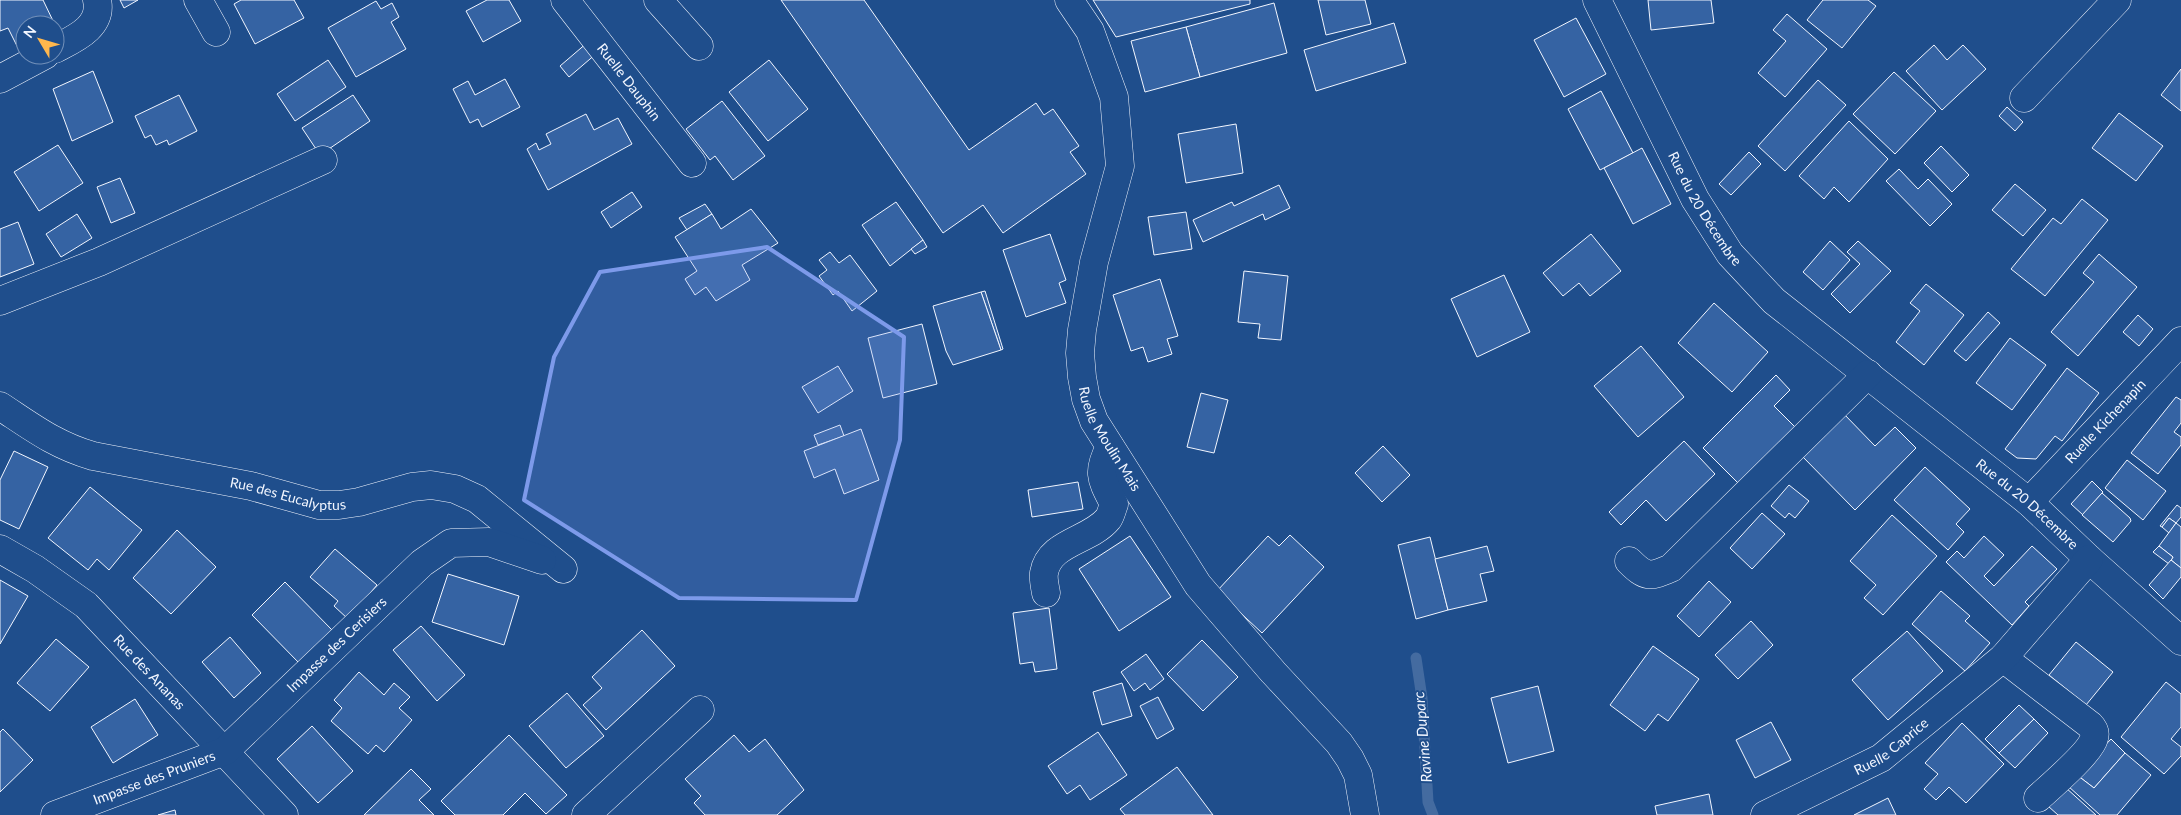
<svg xmlns="http://www.w3.org/2000/svg" width="2181" height="815" font-family="Lato,sans-serif">
	<style>
		.lines { fill: none; stroke-linecap: round; stroke-linejoin: round }
		.stream { stroke: #446ba0; stroke-width: 11 }
		.building { fill: #3563a3; stroke: #f2f6ff }
		.minor-casing { stroke: #f2f6ff; stroke-width: 29 }
		.minor { stroke: #1f4e8c; stroke-width: 28 }
		.marked { fill: #7d9aea; fill-opacity: 0.2; stroke: #7d9aea; stroke-width: 4; stroke-linejoin: round }
		.labels { text-anchor: middle; stroke-width: 4; stroke-linejoin: round; paint-order: stroke }
		.street-label { font-size: 14px; fill: #f2f6ff; stroke: #1f4e8c }
		.water-label { font-size: 15px; font-style: italic; fill: #f2f6ff; stroke: #1f4e8c }
	</style>
	<rect width="100%" height="100%" fill="#1f4e8c"/>
	<g class="lines">
		<path class="stream" d="M1416,658L1422,698L1428,802L1433,815"/>
	</g>
	<g class="building">
		<path d="M0,0H43L55,25H25V54L22,56L8,28L0,31Z"/>
		<path d="M120,0H138L124,8Z"/>
		<path d="M241,0H294L304,18L255,44L234,4Z"/>
		<path d="M487,0H509L521,21L483,42L466,11Z"/>
		<path d="M781,0H864L969,150L1036,103L1044,115L1053,109L1079,146L1070,152L1086,174L1003,233L983,205L943,233Z"/>
		<path d="M1093,0H1250V4L1116,37Z"/>
		<path d="M1318,0H1365L1371,24L1326,35Z"/>
		<path d="M1648,0H1711L1714,23L1651,30Z"/>
		<path d="M1823,0H1868L1876,6L1842,48L1807,20Z"/>
		<path d="M376,1L381,9L392,3L399,17L391,22L406,49L356,77L328,28Z"/>
		<path d="M1274,3L1287,53L1200,77L1186,27Z"/>
		<path d="M1787,14L1827,49L1785,97L1758,73L1786,41L1773,30Z"/>
		<path d="M1576,18L1606,74L1564,97L1534,40Z"/>
		<path d="M1394,23L1406,63L1316,91L1304,50Z"/>
		<path d="M1186,27L1200,77L1145,92L1131,41Z"/>
		<path d="M588,42L597,53L569,77L560,66Z"/>
		<path d="M1934,45L1947,60L1963,45L1986,69L1942,110L1906,71Z"/>
		<path d="M328,60L346,87L295,121L277,94Z"/>
		<path d="M769,60L808,109L768,141L729,92Z"/>
		<path d="M2181,69V111L2161,95Z"/>
		<path d="M93,71L113,122L72,141L53,89Z"/>
		<path d="M1894,72L1936,111L1895,154L1853,114Z"/>
		<path d="M505,79L520,107L482,127L478,119L470,123L453,89L468,81L475,95Z"/>
		<path d="M1818,80L1846,105L1785,171L1758,146Z"/>
		<path d="M1601,91L1633,153L1600,170L1568,109Z"/>
		<path d="M179,95L197,131L169,145L167,140L156,145L151,135L145,138L135,116Z"/>
		<path d="M353,95L370,121L320,155L302,128Z"/>
		<path d="M722,101L765,156L733,180L715,156L710,160L686,129Z"/>
		<path d="M2007,107L2023,122L2015,131L1999,116Z"/>
		<path d="M2119,113L2163,146L2136,181L2092,148Z"/>
		<path d="M586,114L594,130L618,118L632,144L548,190L527,149L536,143L539,150L551,144L546,134Z"/>
		<path d="M1849,121L1888,159L1849,202L1834,187L1824,199L1799,176Z"/>
		<path d="M1236,124L1243,173L1186,183L1178,134Z"/>
		<path d="M58,145L83,183L39,211L14,172Z"/>
		<path d="M1941,146L1969,175L1952,192L1924,163Z"/>
		<path d="M1642,148L1671,204L1633,224L1604,168Z"/>
		<path d="M1749,152L1761,164L1731,195L1719,184Z"/>
		<path d="M1899,169L1918,189L1928,179L1952,204L1930,226L1886,181Z"/>
		<path d="M120,178L135,213L111,223L97,187Z"/>
		<path d="M2015,184L2046,210L2023,236L1992,210Z"/>
		<path d="M1279,185L1290,208L1265,220L1263,214L1203,242L1193,220L1232,202L1234,206Z"/>
		<path d="M632,192L642,207L611,228L601,212Z"/>
		<path d="M2082,199L2108,220L2045,296L2011,269L2053,218L2061,224Z"/>
		<path d="M896,202L923,240L890,266L862,225Z"/>
		<path d="M705,204L712,214L687,230L679,218Z"/>
		<path d="M751,209L778,243L742,265L750,280L716,301L706,287L695,295L685,279L697,271L675,237L712,214L721,229Z"/>
		<path d="M1186,212L1192,249L1154,255L1148,217Z"/>
		<path d="M77,214L92,238L61,257L46,234Z"/>
		<path d="M18,222L34,264L0,277V229Z"/>
		<path d="M1050,234L1066,280L1059,283L1066,303L1026,317L1003,250Z"/>
		<path d="M1591,234L1621,271L1590,296L1579,283L1563,296L1543,273Z"/>
		<path d="M923,240L927,247L915,254L911,249Z"/>
		<path d="M1830,241L1850,260L1823,290L1803,272Z"/>
		<path d="M1858,241L1891,271L1850,313L1831,294L1860,264L1847,252Z"/>
		<path d="M830,252L839,263L850,255L877,291L852,311L838,291L833,295L819,276L827,270L819,260Z"/>
		<path d="M2099,254L2137,287L2078,356L2051,332L2094,282L2083,273Z"/>
		<path d="M1244,271L1288,276L1281,340L1258,338L1260,324L1238,322Z"/>
		<path d="M1504,275L1530,332L1477,357L1451,299Z"/>
		<path d="M1160,279L1178,336L1167,339L1172,354L1148,362L1143,347L1131,351L1113,295Z"/>
		<path d="M1926,284L1964,315L1924,365L1896,342L1920,311L1910,303Z"/>
		<path d="M985,291L1003,349L1001,350L981,292Z"/>
		<path d="M981,292L1001,350L953,365L946,351L933,306Z"/>
		<path d="M1714,303L1768,352L1732,392L1678,343Z"/>
		<path d="M1988,312L2000,323L1966,361L1954,351Z"/>
		<path d="M2138,315L2153,329L2139,346L2123,332Z"/>
		<path d="M922,324L937,384L883,398L868,338Z"/>
		<path d="M2010,338L2046,365L2012,410L1976,383Z"/>
		<path d="M1641,346L1684,397L1638,437L1594,386Z"/>
		<path d="M838,366L853,391L818,413L802,387Z"/>
		<path d="M2067,368L2099,393L2062,441L2055,436L2036,459L2017,458L2005,449Z"/>
		<path d="M1776,375L1790,390L1774,406L1796,428L1739,484L1703,448Z"/>
		<path d="M1201,393L1228,400L1214,453L1187,447Z"/>
		<path d="M2176,397L2181,400V423L2174,432L2181,437V445L2158,474L2131,453Z"/>
		<path d="M1843,413L1875,446L1895,427L1916,448L1855,510L1801,455Z"/>
		<path d="M840,425L844,436L818,445L814,435Z"/>
		<path d="M861,429L879,480L844,494L835,469L814,478L804,451Z"/>
		<path d="M1684,441L1715,474L1666,521L1646,500L1621,525L1609,512Z"/>
		<path d="M1383,446L1410,475L1382,502L1355,473Z"/>
		<path d="M14,451L48,467L19,529L0,520V480Z"/>
		<path d="M2127,460L2166,491L2143,520L2105,488Z"/>
		<path d="M1925,467L1970,509L1956,524L1964,532L1948,550L1894,500Z"/>
		<path d="M2092,481L2103,492L2083,515L2071,504Z"/>
		<path d="M1078,482L1083,509L1032,517L1028,490Z"/>
		<path d="M1789,485L1809,501L1795,518L1789,513L1785,518L1771,506Z"/>
		<path d="M90,487L142,530L109,570L97,559L88,570L48,538Z"/>
		<path d="M2102,493L2130,518L2131,521L2113,542L2082,515Z"/>
		<path d="M2177,505L2181,508V517L2176,523L2169,518L2162,527L2160,526Z"/>
		<path d="M1762,513L1785,534L1752,569L1730,548Z"/>
		<path d="M1892,515L1937,556L1883,615L1864,598L1876,585L1850,561Z"/>
		<path d="M2169,518L2176,523L2169,533L2162,527Z"/>
		<path d="M2176,523L2181,527V568L2171,560L2173,557L2159,546Z"/>
		<path d="M177,530L216,567L171,614L133,578Z"/>
		<path d="M1290,535L1324,567L1262,633L1217,591L1268,536L1279,546Z"/>
		<path d="M1130,536L1171,597L1119,631L1079,569Z"/>
		<path d="M1984,536L2004,555L1984,576L1994,586L2032,546L2057,569L2025,602L2029,606L2012,625L1946,562L1957,551L1964,558Z"/>
		<path d="M1430,537L1448,610L1416,619L1398,545Z"/>
		<path d="M1487,546L1494,571L1480,574L1487,601L1448,610L1435,559Z"/>
		<path d="M2159,546L2173,557L2169,564L2153,552Z"/>
		<path d="M335,549L377,585L348,619L334,606L338,601L310,577Z"/>
		<path d="M2171,560L2181,568V577L2163,599L2149,585Z"/>
		<path d="M448,574L519,596L504,645L432,622Z"/>
		<path d="M0,580L28,596L0,644Z"/>
		<path d="M1709,581L1731,602L1699,637L1677,616Z"/>
		<path d="M285,582L333,631L300,664L252,615Z"/>
		<path d="M1941,591L1970,616L1965,621L1990,643L1965,671L1912,624Z"/>
		<path d="M1049,608L1057,669L1035,672L1033,662L1020,664L1013,613Z"/>
		<path d="M1751,621L1773,645L1738,679L1715,655Z"/>
		<path d="M421,626L465,675L437,701L393,650Z"/>
		<path d="M642,630L675,666L606,730L583,705L602,688L592,677Z"/>
		<path d="M1907,631L1943,671L1888,720L1852,680Z"/>
		<path d="M230,637L261,673L234,698L202,662Z"/>
		<path d="M56,639L89,667L50,711L17,683Z"/>
		<path d="M1202,640L1238,677L1203,711L1167,674Z"/>
		<path d="M2076,642L2113,672L2086,705L2049,675Z"/>
		<path d="M1653,646L1699,679L1668,721L1658,714L1645,731L1610,705Z"/>
		<path d="M1146,654L1164,679L1150,690L1145,683L1134,691L1121,672Z"/>
		<path d="M359,672L384,695L394,683L410,697L399,708L412,720L384,752L376,745L368,754L331,721L342,708L334,700Z"/>
		<path d="M2166,682L2181,694V727L2171,739L2181,747V756L2164,774L2121,737Z"/>
		<path d="M1122,683L1132,716L1102,725L1093,692Z"/>
		<path d="M1538,686L1554,751L1508,763L1491,698Z"/>
		<path d="M567,693L604,736L566,768L529,726Z"/>
		<path d="M1158,697L1174,729L1157,739L1140,706Z"/>
		<path d="M135,699L158,735L113,763L91,727Z"/>
		<path d="M2019,705L2034,719L1999,753L1985,739Z"/>
		<path d="M2034,719L2048,733L2015,768L1999,753Z"/>
		<path d="M1771,722L1791,760L1755,778L1736,740Z"/>
		<path d="M1962,723L2004,764L1966,803L1949,787L1936,800L1924,789L1938,774L1925,763Z"/>
		<path d="M312,726L353,771L318,803L277,759Z"/>
		<path d="M3,729L33,760L0,792V732Z"/>
		<path d="M1098,732L1127,775L1090,800L1080,785L1067,794L1048,766Z"/>
		<path d="M509,735L567,795L546,814L525,793L503,815H455L441,801Z"/>
		<path d="M734,735L749,752L765,739L804,790L777,815H705L694,803L701,796L685,779Z"/>
		<path d="M2111,739L2125,753L2094,788L2077,775Z"/>
		<path d="M2125,753L2151,775L2117,815H2100L2068,786L2077,775L2094,788Z"/>
		<path d="M1177,767L1213,815H1125L1120,809Z"/>
		<path d="M411,769L431,789L419,800L434,815H364Z"/>
		<path d="M2065,787L2096,815H2058L2048,806Z"/>
		<path d="M1709,794L1713,815H1657L1655,806Z"/>
		<path d="M1888,798L1896,815H1854Z"/>
		<path d="M175,810L176,815H158Z"/>
	</g>
	<g class="lines">
		<defs>
			<g id="minor">
				<path d="M198,0L216,32"/>
				<path id="s1" d="M565,0L692,163"/>
				<path d="M658,0L699,46"/>
				<path id="s2" d="M1069,0L1090,31L1114,97L1120,166L1094,262L1082,330L1080,353L1082,377L1086,399L1094,421L1198,585L1273,672L1339,743L1350,759L1358,775L1365,815"/>
				<path id="s3" d="M1597,0L1695,199L1730,254L1774,301L2029,502L2089,559L2181,641"/>
				<path d="M55,49C74,39 103,27 97,0"/>
				<path d="M0,79L45,55"/>
				<path d="M2024,98L2117,0"/>
				<path d="M0,301L99,262L323,160"/>
				<path id="s4" d="M0,406C32,427 55,445 93,456L251,486L319,505H339L359,502L412,487L431,485L455,489L477,499L563,569"/>
				<path id="s5" d="M2029,502L2181,341"/>
				<path id="s6" d="M0,549L35,569L86,605L284,815"/>
				<path d="M1629,561C1646,578 1650,577 1671,568L1868,374"/>
				<path d="M1046,593C1045,587 1043,579 1044,573C1049,542 1090,541 1108,519C1111,515 1112,509 1114,504C1102,480 1096,473 1110,447"/>
				<path d="M2003,658L2090,725C2094,729 2096,732 2094,738C2091,752 2050,787 2038,798"/>
				<path id="s7" d="M55,815L225,751L422,563L451,543L489,542L542,560"/>
				<path d="M586,815L700,710"/>
				<path id="s8" d="M1765,815L1881,758L2003,658L2089,559"/>
			</g>
		</defs>
		<use href="#minor" class="minor-casing"/>
		<use href="#minor" class="minor"/>
	</g>
	<path class="marked" d="M767,247L904,337L900,440L856,600L679,598L524,500L554,357L600,272Z"/>
	<g class="labels">
		<g class="street-label">
			<text dy="5" stroke="none"><textPath href="#s1" startOffset="104">Ruelle Dauphin</textPath></text>
			<text dy="5" stroke="none"><textPath href="#s3" startOffset="235">Rue du 20 Décembre</textPath></text>
			<text dy="5" stroke="none"><textPath href="#s5" startOffset="111">Ruelle Kichenapin</textPath></text>
			<text dy="5" stroke="none"><textPath href="#s2" startOffset="461">Ruelle Moulin Mais</textPath></text>
			<text dy="5" stroke="none"><textPath href="#s4" startOffset="305">Rue des Eucalyptus</textPath></text>
			<text dy="5" stroke="none"><textPath href="#s3" startOffset="676">Rue du 20 Décembre</textPath></text>
			<text dy="5" stroke="none"><textPath href="#s7" startOffset="336">Impasse des Cerisiers</textPath></text>
			<text dy="5" stroke="none"><textPath href="#s6" startOffset="195">Rue des Ananas</textPath></text>
			<text dy="5" stroke="none"><textPath href="#s8" startOffset="144">Ruelle Caprice</textPath></text>
			<text dy="5" stroke="none"><textPath href="#s7" startOffset="106">Impasse des Pruniers</textPath></text>
		</g>
		<g class="water-label">
			<text transform="translate(1423 737) rotate(-95)" y="5">Ravine Duparc</text>
		</g>
	</g>
	<g transform="translate(40 40) rotate(308)"><circle r="24" fill="#1f4e8c" stroke="#7391ba"/>
	<path d="M0-4L9 19L0 12L-9 19Z" fill="#ffb74d"/>
	<text y="-8" font-size="14" font-weight="bold" text-anchor="middle" fill="#f2f6ff">N</text>
	</g>
</svg>
